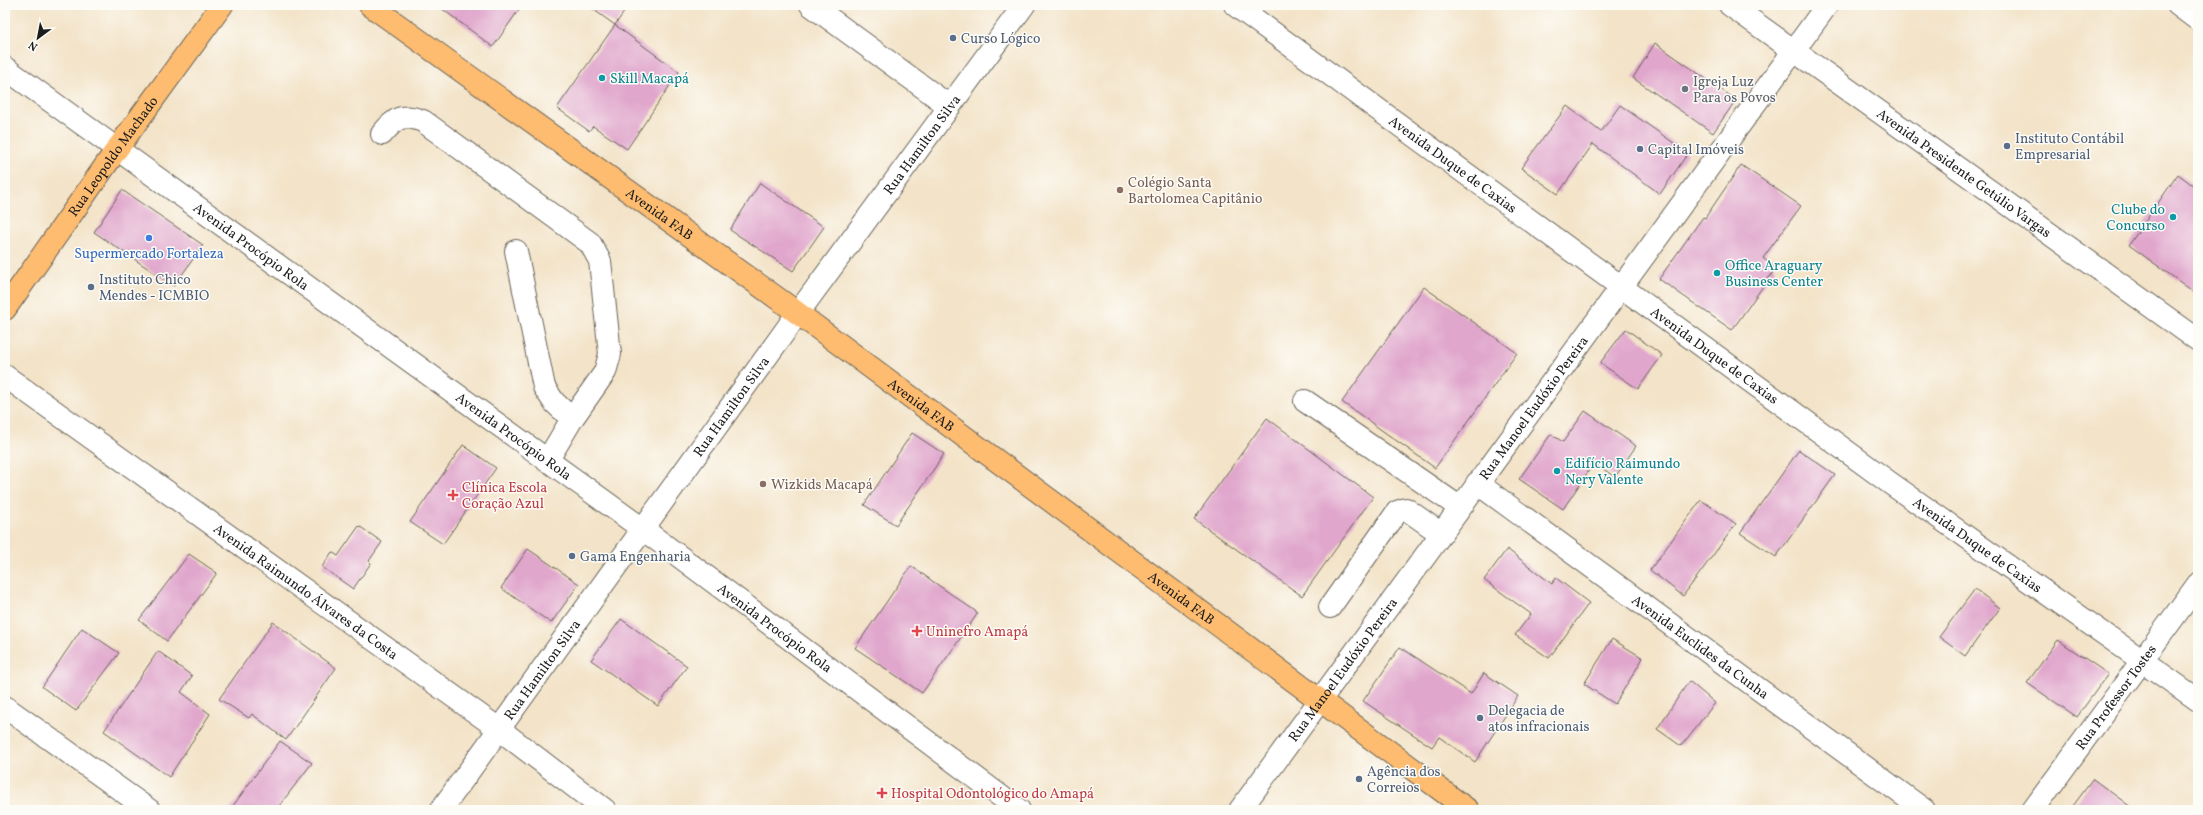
<svg xmlns="http://www.w3.org/2000/svg" width="2203" height="815" font-family="Vollkorn,serif">
	<style>
		.building { fill: #e0a6cc }
		.lines { fill: none; stroke-linecap: round; stroke-linejoin: round }
		.minor-casing { stroke: #676258; stroke-width: 24 }
		.major-casing { stroke: #676258; stroke-width: 24 }
		.minor { stroke: #fff; stroke-width: 22 }
		.major { stroke: #fdbc70; stroke-width: 22 }
		.service-dot { fill: #5c6f8a; stroke: #fdfcf7; stroke-width: 1.5 }
		.culture-dot { fill: #0f9aa8; stroke: #fdfcf7; stroke-width: 1.5 }
		.worship-dot { fill: #6b7280; stroke: #fdfcf7; stroke-width: 1.5 }
		.education-dot { fill: #8d6e63; stroke: #fdfcf7; stroke-width: 1.5 }
		.shop-dot { fill: #3f7fe0; stroke: #fdfcf7; stroke-width: 1.5 }
		.health-dot { fill: #e0444e; stroke: #fdfcf7; stroke-width: 1.5 }
		.labels { text-anchor: middle; stroke-width: 3; stroke-linejoin: round; paint-order: stroke }
		.service-label { font-size: 14px; fill: #4e5e75; stroke: #fdfcf7; text-anchor: start }
		.culture-label { font-size: 14px; fill: #0d838f; stroke: #fdfcf7; text-anchor: start }
		.worship-label { font-size: 14px; fill: #5b616d; stroke: #fdfcf7; text-anchor: start }
		.street-label { font-size: 14px; fill: #1c1c1c; stroke: #fdfcf7 }
		.education-label { font-size: 14px; fill: #785e54; stroke: #fdfcf7; text-anchor: start }
		.shop-label { font-size: 14px; fill: #366cbe; stroke: #fdfcf7 }
		.health-label { font-size: 14px; fill: #be3a42; stroke: #fdfcf7; text-anchor: start }
	</style>
	<rect width="100%" height="100%" fill="#fdfcf7"/>
	<filter id="ink" filterUnits="userSpaceOnUse"><feTurbulence type="fractalNoise" baseFrequency=".025" numOctaves="2"/><feDisplacementMap in="SourceGraphic" scale="8" xChannelSelector="R" yChannelSelector="G"/><feConvolveMatrix kernelMatrix="1 2 1 2 8 2 1 2 1" color-interpolation-filters="sRGB"/></filter>
	<filter id="wash" filterUnits="userSpaceOnUse"><feTurbulence type="fractalNoise" baseFrequency=".012" numOctaves="4" result="noise"/><feDisplacementMap in="SourceGraphic" scale="16" xChannelSelector="R" yChannelSelector="G"/><feGaussianBlur stdDeviation="0.9" result="paint"/><feColorMatrix in="noise" values="0 0 0 0 0 0 0 0 0 0 0 0 0 0 0 0 0 1.4 0 .05"/><feComposite in="paint" operator="in"/></filter>
	<g filter="url(#wash)">
		<rect width="100%" height="100%" fill="#f3e3c8"/>
		<g id="blocks">
			<g class="building">
				<path d="M437,5H522L493,47Z"/>
				<path d="M587,5H629L615,25Z"/>
				<path d="M615,25L679,72L627,149L593,126L589,131L557,108Z"/>
				<path d="M1655,43L1736,100L1713,133L1633,78Z"/>
				<path d="M1620,105L1688,153L1660,194L1593,144L1558,194L1521,168L1567,106L1601,132Z"/>
				<path d="M1741,165L1801,206L1763,258L1776,268L1732,330L1659,279L1703,217L1705,218Z"/>
				<path d="M2178,174L2198,189V295L2129,245Z"/>
				<path d="M760,183L824,227L793,271L730,230Z"/>
				<path d="M122,190L203,245L174,286L94,232Z"/>
				<path d="M1424,287L1517,353L1435,468L1342,402Z"/>
				<path d="M1626,329L1662,355L1638,389L1600,363Z"/>
				<path d="M1585,411L1636,446L1615,477L1594,463L1563,509L1519,479L1551,434L1563,442Z"/>
				<path d="M1267,418L1373,497L1302,596L1194,519Z"/>
				<path d="M912,433L944,454L896,525L864,505Z"/>
				<path d="M463,445L496,468L443,544L410,522Z"/>
				<path d="M1799,450L1835,475L1776,557L1740,533Z"/>
				<path d="M1701,500L1736,524L1683,596L1650,570Z"/>
				<path d="M359,526L382,542L369,561L371,563L353,589L322,567L332,552L338,556Z"/>
				<path d="M528,549L579,584L551,623L501,588Z"/>
				<path d="M1507,549L1552,584L1556,578L1589,603L1549,658L1515,635L1531,614L1484,580Z"/>
				<path d="M189,554L217,573L167,641L139,620Z"/>
				<path d="M911,566L978,613L922,693L855,648Z"/>
				<path d="M1975,589L2000,608L1965,656L1939,637Z"/>
				<path d="M621,619L687,666L658,706L591,660Z"/>
				<path d="M273,622L336,668L286,740L252,714L249,718L219,699Z"/>
				<path d="M82,628L119,653L76,711L42,687Z"/>
				<path d="M1612,639L1643,658L1615,704L1584,684Z"/>
				<path d="M2058,640L2108,674L2077,717L2027,683Z"/>
				<path d="M1400,647L1471,694L1484,673L1518,696L1475,762L1439,737L1432,747L1363,701Z"/>
				<path d="M158,651L192,676L181,692L210,714L169,777L104,731Z"/>
				<path d="M1689,681L1715,703L1681,746L1657,729Z"/>
				<path d="M280,741L312,763L276,810H230Z"/>
				<path d="M2093,779L2135,810H2070Z"/>
			</g>
		</g>
	</g>
	<g filter="url(#ink)">
		<use href="#blocks" fill-opacity="0" stroke="#676258" stroke-width="1"/>
		<g class="lines">
			<defs>
				<g id="minor">
					<path d="M811,5L949,106"/>
					<path id="s1" d="M1235,5L1890,483L2198,700"/>
					<path id="s2" d="M1730,5L2198,340"/>
					<path d="M2178,5L2198,20"/>
					<path id="s3" d="M5,68L644,530L1019,810"/>
					<path d="M382,134C396,118 401,113 423,121L590,243L600,261L610,354L605,372L572,419L547,461"/>
					<path d="M516,251L544,387L554,402L572,419"/>
					<path id="s4" d="M5,376L499,729L605,810"/>
					<path d="M1305,401L1459,507"/>
					<path id="s5" d="M1477,483L1924,810"/>
					<path d="M1330,607L1397,512L1406,509L1440,533"/>
					<path d="M5,707L149,810"/>
					<path id="s6" d="M441,810L798,313L1024,5"/>
					<path id="s7" d="M1240,810L1827,5"/>
					<path id="s8" d="M2033,810L2198,584"/>
				</g>
				<g id="major">
					<path id="s9" d="M370,5L788,306L1468,810"/>
					<path id="s10" d="M5,309L117,149L222,5"/>
				</g>
			</defs>
			<use href="#minor" class="minor-casing"/>
			<use href="#major" class="major-casing"/>
			<use href="#minor" class="minor"/>
			<use href="#major" class="major"/>
		</g>
	</g>
	<g class="service-dot">
		<circle cx="953" cy="38" r="4"/>
		<circle cx="2007" cy="146" r="4"/>
		<circle cx="1640" cy="149" r="4"/>
		<circle cx="91" cy="287" r="4"/>
		<circle cx="572" cy="556" r="4"/>
		<circle cx="1480" cy="718" r="4"/>
		<circle cx="1359" cy="779" r="4"/>
	</g>
	<g class="culture-dot">
		<circle cx="602" cy="78" r="4"/>
		<circle cx="2173" cy="217" r="4"/>
		<circle cx="1717" cy="273" r="4"/>
		<circle cx="1557" cy="471" r="4"/>
	</g>
	<circle class="worship-dot" cx="1685" cy="89" r="4"/>
	<g class="education-dot">
		<circle cx="1120" cy="190" r="4"/>
		<circle cx="763" cy="484" r="4"/>
	</g>
	<circle class="shop-dot" cx="149" cy="238" r="4"/>
	<g class="health-dot">
		<path d="M451 489h4v4h4v4h-4v4h-4v-4h-4v-4h4z"/>
		<path d="M915 625h4v4h4v4h-4v4h-4v-4h-4v-4h4z"/>
		<path d="M880 787h4v4h4v4h-4v4h-4v-4h-4v-4h4z"/>
	</g>
	<g class="labels">
		<g class="service-label">
			<text x="961" y="43">Curso Lógico</text>
			<text x="2015" y="143">Instituto Contábil<tspan x="2015" dy="16">Empresarial</tspan></text>
			<text x="1648" y="154">Capital Imóveis</text>
			<text x="99" y="284">Instituto Chico<tspan x="99" dy="16">Mendes - ICMBIO</tspan></text>
			<text x="580" y="561">Gama Engenharia</text>
			<text x="1488" y="715">Delegacia de<tspan x="1488" dy="16">atos infracionais</tspan></text>
			<text x="1367" y="776">Agência dos<tspan x="1367" dy="16">Correios</tspan></text>
		</g>
		<g class="culture-label">
			<text x="610" y="83">Skill Macapá</text>
			<text x="2165" y="214" text-anchor="end">Clube do<tspan x="2165" dy="16">Concurso</tspan></text>
			<text x="1725" y="270">Office Araguary<tspan x="1725" dy="16">Business Center</tspan></text>
			<text x="1565" y="468">Edifício Raimundo<tspan x="1565" dy="16">Nery Valente</tspan></text>
		</g>
		<g class="worship-label">
			<text x="1693" y="86">Igreja Luz<tspan x="1693" dy="16">Para os Povos</tspan></text>
		</g>
		<g class="street-label">
			<text dy="5" stroke="none"><textPath href="#s6" startOffset="821">Rua Hamilton Silva</textPath></text>
			<text dy="5" stroke="none"><textPath href="#s10" startOffset="187">Rua Leopoldo Machado</textPath></text>
			<text dy="5" stroke="none"><textPath href="#s1" startOffset="270">Avenida Duque de Caxias</textPath></text>
			<text dy="5" stroke="none"><textPath href="#s2" startOffset="288">Avenida Presidente Getúlio Vargas</textPath></text>
			<text dy="5" stroke="none"><textPath href="#s9" startOffset="357">Avenida FAB</textPath></text>
			<text dy="5" stroke="none"><textPath href="#s3" startOffset="304">Avenida Procópio Rola</textPath></text>
			<text dy="5" stroke="none"><textPath href="#s1" startOffset="594">Avenida Duque de Caxias</textPath></text>
			<text dy="5" stroke="none"><textPath href="#s9" startOffset="681">Avenida FAB</textPath></text>
			<text dy="5" stroke="none"><textPath href="#s6" startOffset="497">Rua Hamilton Silva</textPath></text>
			<text dy="5" stroke="none"><textPath href="#s7" startOffset="498">Rua Manoel Eudóxio Pereira</textPath></text>
			<text dy="5" stroke="none"><textPath href="#s3" startOffset="628">Avenida Procópio Rola</textPath></text>
			<text dy="5" stroke="none"><textPath href="#s1" startOffset="918">Avenida Duque de Caxias</textPath></text>
			<text dy="5" stroke="none"><textPath href="#s4" startOffset="370">Avenida Raimundo Álvares da Costa</textPath></text>
			<text dy="5" stroke="none"><textPath href="#s9" startOffset="1005">Avenida FAB</textPath></text>
			<text dy="5" stroke="none"><textPath href="#s3" startOffset="952">Avenida Procópio Rola</textPath></text>
			<text dy="5" stroke="none"><textPath href="#s5" startOffset="277">Avenida Euclides da Cunha</textPath></text>
			<text dy="5" stroke="none"><textPath href="#s7" startOffset="174">Rua Manoel Eudóxio Pereira</textPath></text>
			<text dy="5" stroke="none"><textPath href="#s6" startOffset="173">Rua Hamilton Silva</textPath></text>
			<text dy="5" stroke="none"><textPath href="#s8" startOffset="140">Rua Professor Tostes</textPath></text>
		</g>
		<g class="education-label">
			<text x="1128" y="187">Colégio Santa<tspan x="1128" dy="16">Bartolomea Capitânio</tspan></text>
			<text x="771" y="489">Wizkids Macapá</text>
		</g>
		<g class="shop-label">
			<text x="149" y="258">Supermercado Fortaleza</text>
		</g>
		<g class="health-label">
			<text x="462" y="492">Clínica Escola<tspan x="462" dy="16">Coração Azul</tspan></text>
			<text x="926" y="636">Uninefro Amapá</text>
			<text x="891" y="798">Hospital Odontológico do Amapá</text>
		</g>
	</g>
	<rect width="2203" height="815" fill="none" stroke="#fdfcf7" stroke-width="20"/>
	<g transform="translate(38 38) rotate(212)" stroke="#fdfcf7" stroke-width="3" paint-order="stroke">
	<path d="M0-3L7 15L0 10L-7 15Z" fill="#1c1c1c"/>
	<text y="-6" font-size="11" font-weight="bold" text-anchor="middle" fill="#1c1c1c">N</text>
	</g>
</svg>
